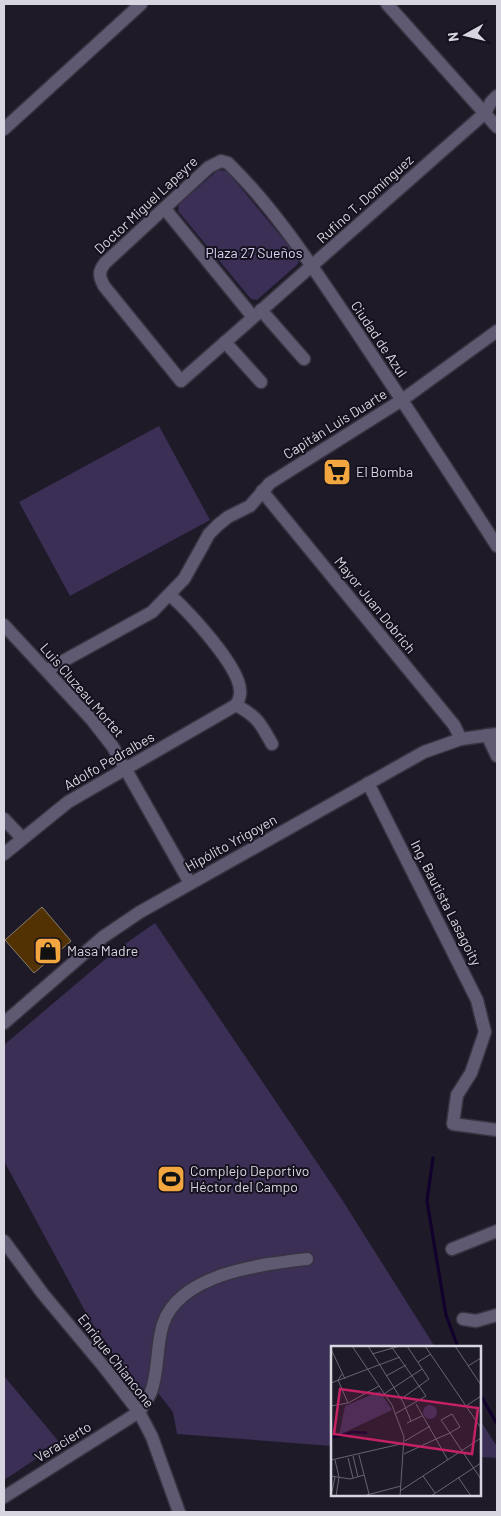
<svg xmlns="http://www.w3.org/2000/svg" width="501" height="1516" font-family="Barlow,sans-serif">
	<style>
		.green { fill: #3b2f55 }
		.lines { fill: none; stroke-linecap: round; stroke-linejoin: round }
		.stream { stroke: #11002b; stroke-width: 3 }
		.building { fill: #523203; stroke: #8a7c6d }
		.minor-casing { stroke: #383442; stroke-width: 15 }
		.minor { stroke: #605972; stroke-width: 12 }
		.labels { text-anchor: middle; stroke-width: 4; stroke-linejoin: round; paint-order: stroke }
		.street-label { font-size: 14px; fill: #d7d5df; stroke: #15111e }
		.park-label { font-size: 14px; fill: #dcd3f6; stroke: #15111e }
		.poi-label { font-size: 14px; fill: #d7d5df; stroke: #15111e; text-anchor: start }
		.inset-river { fill: none; stroke: #11002b; stroke-width: 2.5 }
		.inset-road { fill: none; stroke: #686571; stroke-width: 1 }
		.view { fill: #c32162; fill-opacity: 0.15; stroke: #c32162; stroke-width: 2.5 }
		.inset-edge { fill: none; stroke: #d7d5df; stroke-width: 2.5 }
	</style>
	<rect width="100%" height="100%" fill="#1e1a28"/>
	<g class="green">
		<path d="M218,170L227,171L299,258L298,264L257,300L251,299L178,211L179,204Z"/>
		<path d="M159,426L210,520L70,596L19,502Z"/>
		<path d="M155,923L341,1198L435,1347H332V1446L177,1434L173,1412L158,1393L146,1391L140,1394L91,1322L4,1161V1045L115,951Z"/>
		<path d="M4,1376L60,1443L4,1480Z"/>
		<path d="M480,1420L496,1445L497,1458L480,1457Z"/>
	</g>
	<g class="lines">
		<g class="stream">
			<path d="M433,1158L427,1201L446,1315L458,1347"/>
			<path d="M480,1394L497,1424"/>
		</g>
	</g>
	<path class="building" d="M42,907L71,941L34,973L5,940Z"/>
	<g class="lines">
		<defs>
			<g id="minor">
				<path d="M387,4L497,127"/>
				<path d="M497,96L491,102L485,113L181,381L104,286C99,276 98,272 105,263L209,167L221,161L228,163C278,212 315,271 354,328C402,400 450,473 497,546"/>
				<path d="M4,129L141,4"/>
				<path d="M165,209L253,317"/>
				<path d="M261,310L304,359"/>
				<path d="M225,342L261,382"/>
				<path d="M262,491L454,725L461,739"/>
				<path d="M170,595C189,612 239,666 240,690C241,696 239,700 236,705"/>
				<path d="M4,625L92,720L113,747L190,883"/>
				<path d="M47,670L152,612L184,579L203,545L209,534L218,525L228,517L250,506L270,483L402,400L497,331"/>
				<path d="M236,705C258,717 261,724 272,744"/>
				<path d="M487,735L497,756"/>
				<path d="M368,783L477,1000L485,1032L471,1073L457,1095L453,1124L497,1130"/>
				<path d="M4,819L22,838"/>
				<path d="M4,854L68,802L236,705"/>
				<path d="M4,1023L103,937L140,912L424,752L461,739L497,734"/>
				<path d="M4,1241L43,1294L104,1367L139,1412L152,1437L179,1512"/>
				<path d="M452,1249L497,1231"/>
				<path d="M463,1319L476,1321L497,1315"/>
				<path d="M4,1497L139,1412C143,1406 148,1399 151,1392C159,1371 156,1345 163,1324C180,1273 263,1264 307,1259"/>
			</g>
		</defs>
		<use href="#minor" class="minor-casing"/>
		<use href="#minor" class="minor"/>
	</g>
	<defs>
		<symbol id="supermarket-square" viewBox="-11 -11 22 22"><rect x="-9" y="-9" width="18" height="18" rx="4" fill="#f1a640" stroke="#15111e"/><path d="M-6-5.5h2.5l.6 2H6L4.5 2H-2.5L-4.4-4H-6ZM-1.5 3.2a1.3 1.3 0 1 0 .1 0ZM3 3.2a1.3 1.3 0 1 0 .1 0Z" fill="#111"/></symbol>
		<symbol id="shop-square" viewBox="-11 -11 22 22"><rect x="-9" y="-9" width="18" height="18" rx="4" fill="#f1a640" stroke="#15111e"/><path d="M-5-2.5h2.3a2.7 3.5 0 0 1 5.4 0H5L5.5 6h-11ZM-1.5-2.5h3a1.5 2.3 0 0 0-3 0Z" fill="#111"/></symbol>
		<symbol id="stadium-square" viewBox="-11 -11 22 22"><rect x="-9" y="-9" width="18" height="18" rx="4" fill="#f1a640" stroke="#15111e"/><path d="M0-5a6.5 5 0 1 0 0 10a6.5 5 0 1 0 0-10ZM-3.5-1.8h7v3.6h-7Z" fill="#111"/></symbol>
	</defs>
	<g fill-rule="evenodd">
		<use href="#supermarket-square" x="321" y="456" width="32" height="32"/>
		<use href="#shop-square" x="32" y="935" width="32" height="32"/>
		<use href="#stadium-square" x="155" y="1163" width="32" height="32"/>
	</g>
	<g class="labels">
		<g class="street-label">
			<text transform="translate(365 199) rotate(-42)" y="5">Rufino T. Domínguez</text>
			<text transform="translate(146 205) rotate(-43)" y="5">Doctor Miguel Lapeyre</text>
			<text transform="translate(379 339) rotate(56)" y="5">Ciudad de Azul</text>
			<text transform="translate(335 424) rotate(-32)" y="5">Capitán Luis Duarte</text>
			<text transform="translate(375 605) rotate(51)" y="5">Mayor Juan Dobrich</text>
			<text transform="translate(82 690) rotate(49)" y="5">Luis Cluzeau Mortet</text>
			<text transform="translate(109 761) rotate(-30)" y="5">Adolfo Pedralbes</text>
			<text transform="translate(231 843) rotate(-29)" y="5">Hipólito Yrigoyen</text>
			<text transform="translate(446 903) rotate(63)" y="5">Ing. Bautista Lasagoity</text>
			<text transform="translate(116 1361) rotate(52)" y="5">Enrique Chiancone</text>
			<text transform="translate(63 1442) rotate(-32)" y="5">Veracierto</text>
		</g>
		<g class="park-label">
			<text x="254" y="258">Plaza 27 Sueños</text>
		</g>
		<g class="poi-label">
			<text x="356" y="477">El Bomba</text>
			<text x="67" y="956">Masa Madre</text>
			<text x="190" y="1176">Complejo Deportivo<tspan x="190" dy="16">Héctor del Campo</tspan></text>
		</g>
	</g>
	<g transform="translate(331 1346)">
		<rect width="150" height="150" fill="#1e1a28"/>
		<path d="M49,45L61,64L8,89L14,60ZM92 66a7 7 0 1 1 14 0a7 7 0 1 1-14 0Z" fill="#3b2f55"/>
		<path class="inset-river" d="M0,92L22,86L36,87"/>
		<path class="inset-road" d="M21,0L61,59L73,91L69,150M37,0L72,56L80,75M60,0L95,50L64,68M94,0L150,82M124,0L150,39M0,3L14,33M41,8L69,0M87,16L100,8M137,20L150,12M11,28L7,34L17,57M55,30L75,19M0,37L69,11M53,48L91,23M70,53L98,33L76,0M85,58L117,114M0,60L17,57L48,40M135,60L150,50M76,77L91,70M74,95L99,80M73,108L105,93L119,87L122,85L129,81L121,68L110,74L119,87L131,105L150,133M28,109L38,148M22,110L27,131M17,112L22,132M0,114L74,97M4,114L8,131L5,150M0,130L19,133L33,129M92,130L104,147M127,131L140,150M69,145L150,92M0,150L4,131M32,150L70,140M100,150L150,117"/>
		<path class="view" d="M9,43L147,62L141,108L3,88Z"/>
		<rect width="150" height="150" class="inset-edge"/>
	</g>
	<rect width="501" height="1516" fill="none" stroke="#d7d5df" stroke-width="10"/>
	<g transform="translate(466 35) rotate(262)" stroke="#15111e" stroke-width="4" paint-order="stroke">
	<path d="M0-4L9 19L0 12L-9 19Z" fill="#d7d5df"/>
	<text y="-8" font-size="14" font-weight="bold" text-anchor="middle" fill="#d7d5df">N</text>
	</g>
</svg>
